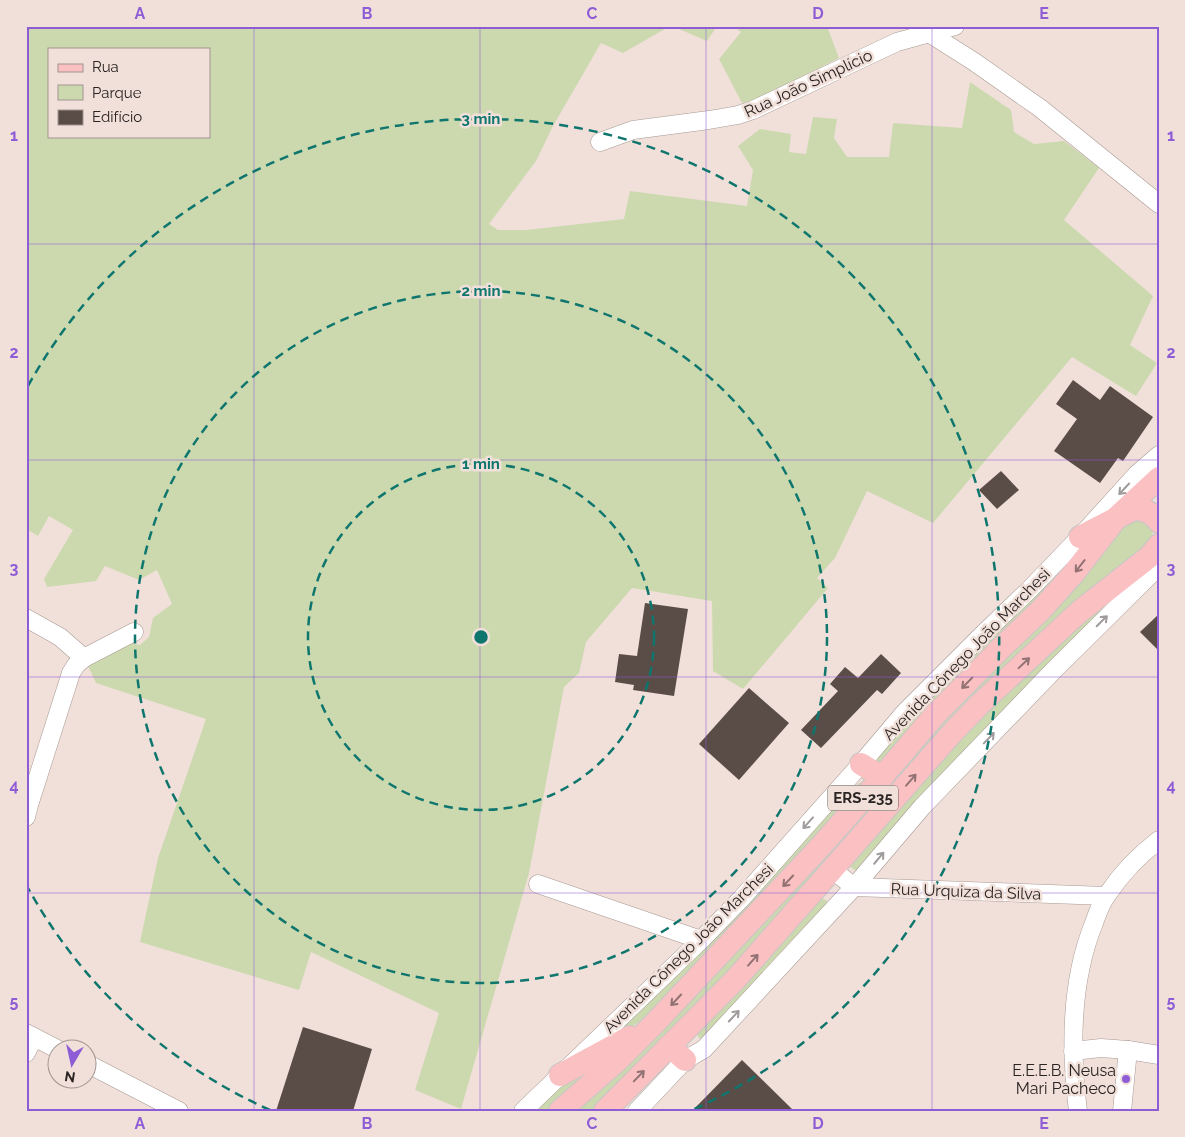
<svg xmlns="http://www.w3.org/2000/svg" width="1185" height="1137" font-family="Raleway,sans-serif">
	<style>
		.green { fill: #ccd9af; fill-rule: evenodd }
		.building { fill: #5a4d47 }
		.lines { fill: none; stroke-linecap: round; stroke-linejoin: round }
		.minor-casing { stroke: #a89993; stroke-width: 19 }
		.major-casing { stroke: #c7c6c5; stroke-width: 24 }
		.minor { stroke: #fff; stroke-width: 18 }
		.major { stroke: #fac0c2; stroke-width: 22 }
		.oneway { stroke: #9f9c9b }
		.oneway2 { stroke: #927272 }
		.grid { fill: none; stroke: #8e5dd6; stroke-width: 1; stroke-opacity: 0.55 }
		.ring { fill: none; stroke: #0f766e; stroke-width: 2.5; stroke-dasharray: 9 6 }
		.poi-dot { fill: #8e5dd6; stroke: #f1e0da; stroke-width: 2 }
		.labels { text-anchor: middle; stroke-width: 5; stroke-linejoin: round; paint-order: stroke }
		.shield { fill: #f1e0da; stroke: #655c58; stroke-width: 1 }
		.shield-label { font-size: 15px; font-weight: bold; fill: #292321 }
		.street-label { font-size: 16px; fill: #292321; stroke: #f1e0da }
		.poi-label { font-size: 16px; fill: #292321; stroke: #f1e0da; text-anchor: end }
		.centre { fill: #0f766e; stroke: #f1e0da; stroke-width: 2.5 }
		.ring-label { font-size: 15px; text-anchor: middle; font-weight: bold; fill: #0f766e; stroke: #f1e0da; stroke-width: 5; stroke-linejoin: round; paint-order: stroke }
		.neatline { fill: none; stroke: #8e5dd6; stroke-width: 2 }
		.grid-label { font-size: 16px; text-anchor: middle; font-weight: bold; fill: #8e5dd6 }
	</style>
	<rect width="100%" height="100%" fill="#f1e0da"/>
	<g class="green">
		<path d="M26,26H670L623,53L601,43L553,126L536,161L489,224L498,230H526L624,219L630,191L747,206L753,170L738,146L760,129L791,134L789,152L806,154L813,117L837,119L834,138L847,157H889L893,123L962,128L970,82L1011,110L1014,132L1034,144L1064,141L1099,168L1064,220L1153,296L1130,345L1157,363L1136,396L1072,357L933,523L867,491L835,558L817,578L828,588L743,689L713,671L712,601L632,588L586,642L579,673L564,687L529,873L461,1109L415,1090L439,1013L311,952L299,990L140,942L158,858L206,719L96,683L88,666L127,642L140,645L149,637L153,618L172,604L157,570L139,580L105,566L96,581L47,587L44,579L73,530L49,516L38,536L28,530L26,532ZM49,49H209V136H49Z"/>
		<path d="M672,26H717L707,41Z"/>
		<path d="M733,26H827L839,58L758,99L742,103L719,59L741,32Z"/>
		<path d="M1130,520H1145C1153,529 1154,531 1151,543L811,887L594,1111H576L1116,531Z"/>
		<path d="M1068,566L885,767L872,763L908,719L984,641Z"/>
		<path d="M1141,571L859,871C853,870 851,868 849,863L989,707Z"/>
		<path d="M859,783L863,784L865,786L644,1019L630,1028L615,1034L729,920L847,793Z"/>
		<path d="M822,898L827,901L828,904L704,1039L699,1038L697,1034L699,1030Z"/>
		<path d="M612,1052L550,1111H535L564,1083Z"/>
	</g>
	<g class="building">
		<path d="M1073,380L1100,400L1110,386L1153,417L1123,461L1118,458L1100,483L1054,451L1077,419L1056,404Z"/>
		<path d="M1001,471L1019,490L997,509L979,490Z"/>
		<path d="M645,603L688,609L674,696L633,690L634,685L615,682L619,654L637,656Z"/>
		<path d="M1159,614V651L1140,632Z"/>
		<path d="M881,654L901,673L882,694L877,690L821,748L801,730L838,691L830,684L845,667L858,678Z"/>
		<path d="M749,688L789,723L739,780L699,744Z"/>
		<path d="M303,1027L372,1049L353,1111H276Z"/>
		<path d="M742,1060L794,1111H692Z"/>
	</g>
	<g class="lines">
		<defs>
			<g id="minor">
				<path d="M924,30L973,61L1040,108L1159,204"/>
				<path d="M600,142L633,130L709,120L738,115L753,110L897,42L955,26"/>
				<path d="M26,618L60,637L84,658"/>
				<path d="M26,817L29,805L71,673L76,665L84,658L134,632"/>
				<path d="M833,870L854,887L1106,896"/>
				<path d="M538,884L701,940"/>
				<path d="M26,1033L59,1050"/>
				<path d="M1073,1051L1101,1048L1128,1050L1159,1055"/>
				<path d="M26,1053L34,1037"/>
				<path d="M88,1064L179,1111"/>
				<path d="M523,1111L701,940L741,899L861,764L905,712L981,636L1030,589L1080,537L1137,474L1159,455"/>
				<path d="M637,1111L685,1060L704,1049L854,887L922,807L1054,670L1159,566"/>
				<path d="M1078,1111C1070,1048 1070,982 1094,923C1097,914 1101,903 1107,895C1121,874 1139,855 1159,840"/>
				<path d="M1122,1111L1128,1050"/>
			</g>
			<g id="major">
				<path d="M1080,537L1134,509C1144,509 1153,513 1159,522"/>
				<path d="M861,764L882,777"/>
				<path d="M669,1046L685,1060"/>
				<path d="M560,1075L630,1037"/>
				<path d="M560,1111L618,1060L653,1025L821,846L882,777L934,716L1001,648L1041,610L1074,573L1118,516L1159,478"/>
				<path d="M605,1111L735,980L952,733L980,704L1079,612L1149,557L1159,545"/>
			</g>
		</defs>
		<use href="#minor" class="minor-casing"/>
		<use href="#major" class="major-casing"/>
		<use href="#minor" class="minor"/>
		<use href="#major" class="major"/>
	</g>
	<defs><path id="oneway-shaft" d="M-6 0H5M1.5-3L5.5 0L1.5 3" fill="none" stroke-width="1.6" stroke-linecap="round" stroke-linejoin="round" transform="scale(1.25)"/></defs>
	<g class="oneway">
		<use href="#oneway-shaft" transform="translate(1124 489) rotate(133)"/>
		<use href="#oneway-shaft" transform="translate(1102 621) rotate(-45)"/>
		<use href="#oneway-shaft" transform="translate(989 738) rotate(-46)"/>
		<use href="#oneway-shaft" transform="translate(808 823) rotate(132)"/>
		<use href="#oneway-shaft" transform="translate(879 858) rotate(-50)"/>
		<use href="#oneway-shaft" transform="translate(734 1016) rotate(-47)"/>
	</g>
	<g class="oneway2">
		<use href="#oneway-shaft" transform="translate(1080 566) rotate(128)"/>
		<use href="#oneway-shaft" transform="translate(1024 663) rotate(-43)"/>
		<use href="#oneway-shaft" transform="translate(967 683) rotate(134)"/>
		<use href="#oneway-shaft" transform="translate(911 780) rotate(-49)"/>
		<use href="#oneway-shaft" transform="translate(788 881) rotate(133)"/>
		<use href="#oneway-shaft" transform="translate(753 960) rotate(-48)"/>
		<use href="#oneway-shaft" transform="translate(676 1000) rotate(133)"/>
		<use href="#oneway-shaft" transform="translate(639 1076) rotate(-46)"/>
	</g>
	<path class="grid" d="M254,26V1111M480,26V1111M706,26V1111M932,26V1111M26,244H1159M26,460H1159M26,677H1159M26,893H1159"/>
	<g class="ring">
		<circle cx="481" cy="637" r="173"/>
		<circle cx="481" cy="637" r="346"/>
		<path d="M270 1110A518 518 0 0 1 28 888M28 386A518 518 0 1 1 692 1110"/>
	</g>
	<circle class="poi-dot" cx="1126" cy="1079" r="5"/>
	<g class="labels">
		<rect class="shield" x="828" y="785.5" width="70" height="25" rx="4"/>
		<g class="shield-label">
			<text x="863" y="803">ERS-235</text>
		</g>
		<g class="street-label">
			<text transform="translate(808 83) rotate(-25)" y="6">Rua João Simplício</text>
			<text transform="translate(966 654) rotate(-46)" y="6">Avenida Cônego João Marchesi</text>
			<text transform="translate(966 891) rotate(2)" y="6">Rua Urquiza da Silva</text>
			<text transform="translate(688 948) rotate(-45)" y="6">Avenida Cônego João Marchesi</text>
		</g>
		<g class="poi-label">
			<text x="1116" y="1076">E.E.E.B. Neusa<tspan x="1116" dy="18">Mari Pacheco</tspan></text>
		</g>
	</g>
	<circle cx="481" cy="637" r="8" class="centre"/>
	<g class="ring-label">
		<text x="481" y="124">3 min</text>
		<text x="481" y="296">2 min</text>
		<text x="481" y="469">1 min</text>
	</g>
	<rect width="1185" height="1137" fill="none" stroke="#f1e0da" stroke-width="55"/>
	<rect x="48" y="48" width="162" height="90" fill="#f1e0da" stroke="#a19490"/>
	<rect x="58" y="64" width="25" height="8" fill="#fac0c2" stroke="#a19490"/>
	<text x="92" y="72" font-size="15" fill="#292321">Rua</text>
	<rect x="58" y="85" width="25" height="15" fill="#ccd9af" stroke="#a19490"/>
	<text x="92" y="98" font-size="15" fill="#292321">Parque</text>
	<rect x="58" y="110" width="25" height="15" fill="#5a4d47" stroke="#a19490"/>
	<text x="92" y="122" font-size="15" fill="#292321">Edifício</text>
	<g transform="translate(72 1064) rotate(189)"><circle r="24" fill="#f1e0da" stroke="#a19490"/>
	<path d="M0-4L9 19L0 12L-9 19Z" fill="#8e5dd6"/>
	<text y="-8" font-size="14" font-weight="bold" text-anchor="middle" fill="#292321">N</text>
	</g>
	<rect x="28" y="28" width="1130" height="1082" class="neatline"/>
	<g class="grid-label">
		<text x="140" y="19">A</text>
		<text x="367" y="19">B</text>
		<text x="592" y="19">C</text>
		<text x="818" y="19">D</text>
		<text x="1044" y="19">E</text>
		<text x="14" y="141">1</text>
		<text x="1171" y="141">1</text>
		<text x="14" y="358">2</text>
		<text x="1171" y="358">2</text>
		<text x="14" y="574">3</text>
		<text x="1171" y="574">3</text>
		<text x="14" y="791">4</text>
		<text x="1171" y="791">4</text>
		<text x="14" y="1007">5</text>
		<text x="1171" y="1007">5</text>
		<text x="140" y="1129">A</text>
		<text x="367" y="1129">B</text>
		<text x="592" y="1129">C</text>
		<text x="818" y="1129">D</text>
		<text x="1044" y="1129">E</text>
	</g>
</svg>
